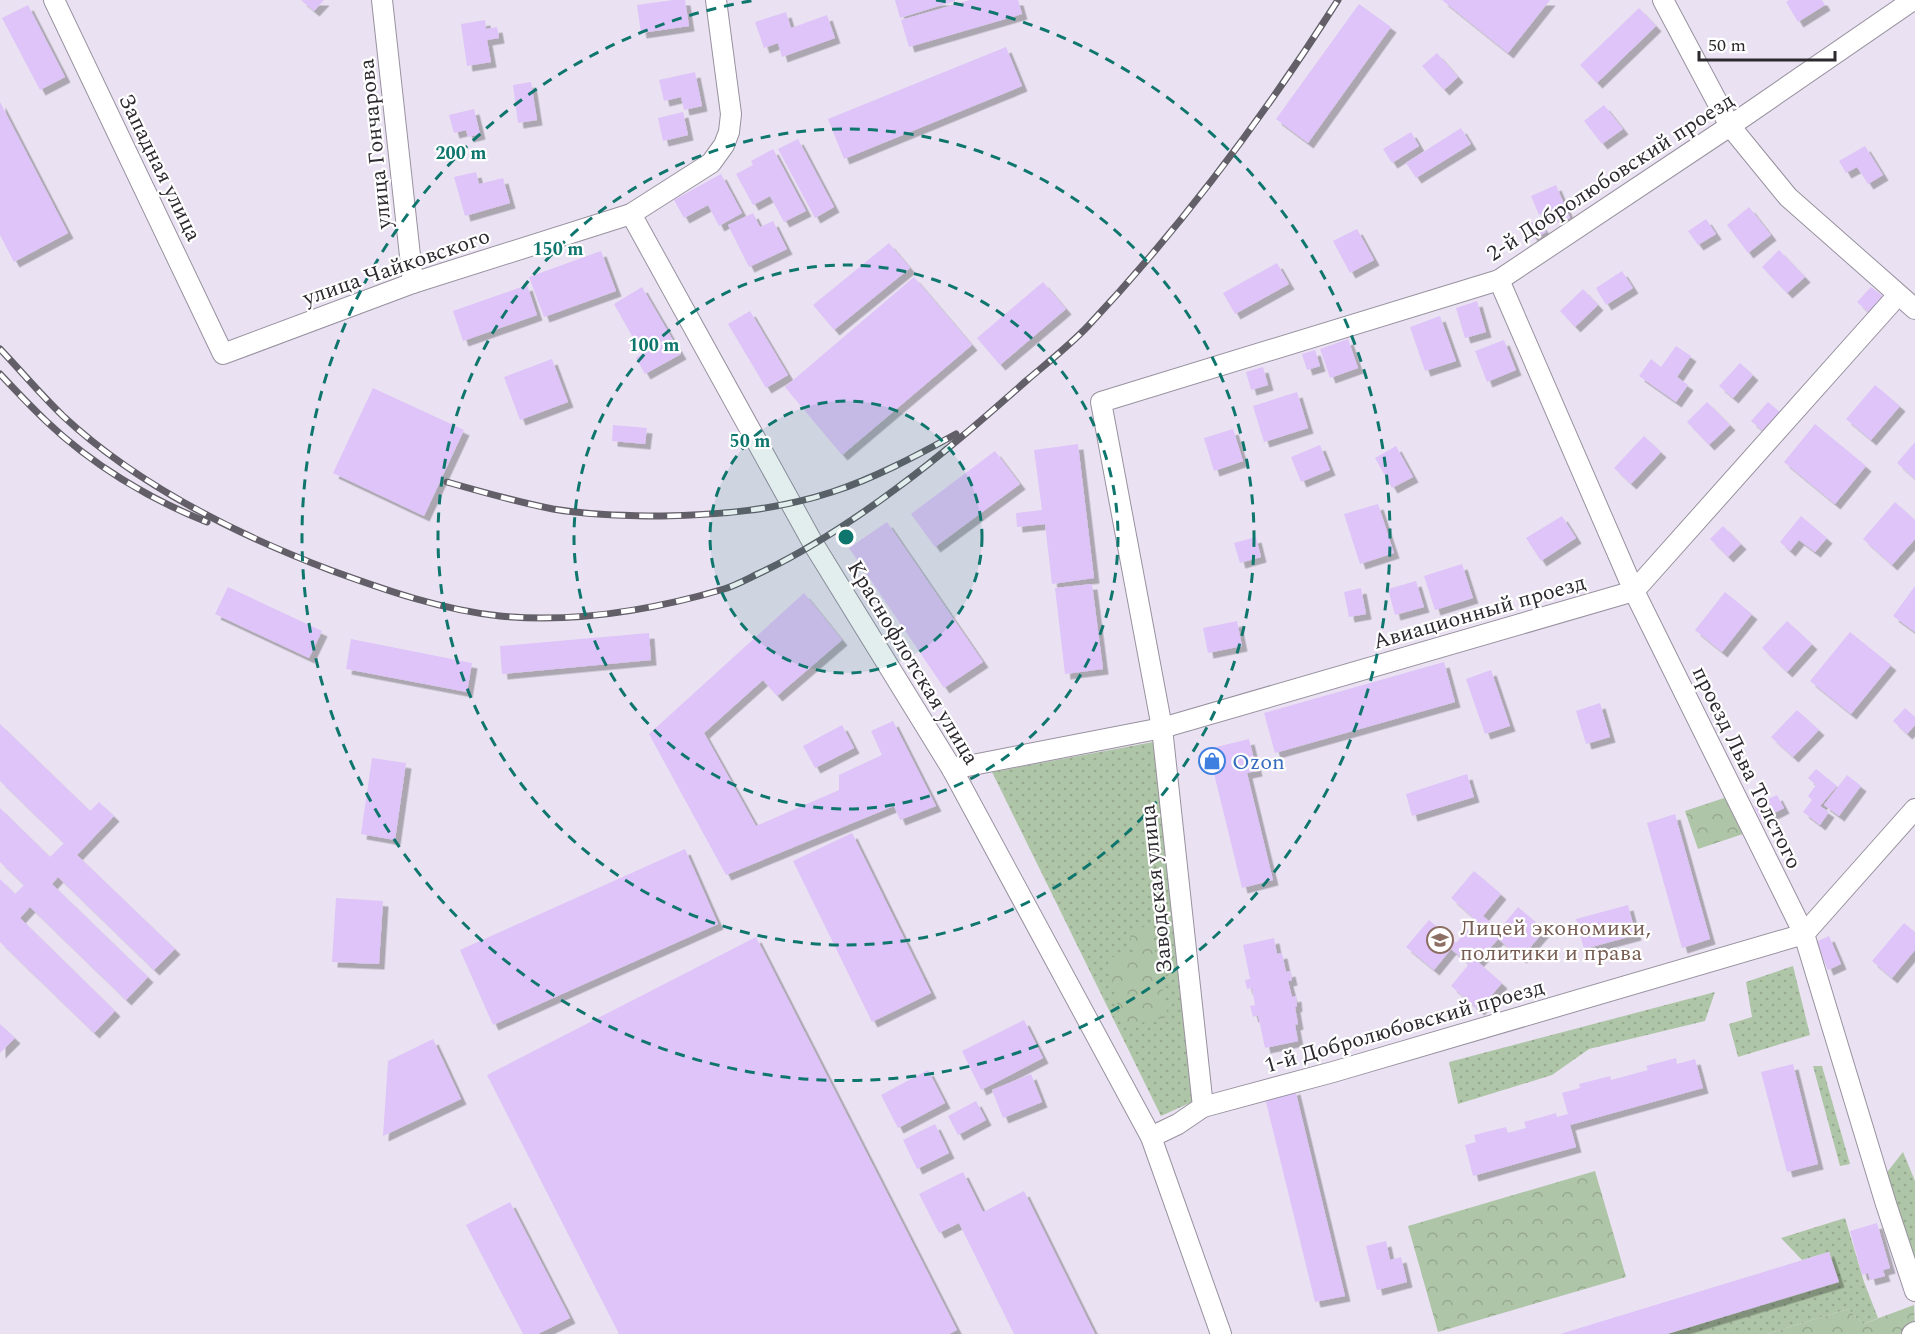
<svg xmlns="http://www.w3.org/2000/svg" width="1915" height="1334" font-family="Spectral,serif">
	<style>
		.grass { fill: url(#grass-dots) }
		.forest { fill: url(#forest-crowns) }
		.building { fill: #dec4f8; filter: url(#shadow) }
		.lines { fill: none; stroke-linecap: round; stroke-linejoin: round }
		.minor-casing { stroke: #98919f; stroke-width: 22 }
		.minor { stroke: #fff; stroke-width: 20 }
		.rail-casing { stroke: #635f68; stroke-width: 7 }
		.rail { stroke: #fff; stroke-width: 4.5; stroke-dasharray: 14; stroke-linecap: butt }
		.ring { fill: none; stroke: #0f766e; stroke-width: 3; stroke-dasharray: 10 8 }
		.labels { text-anchor: middle; stroke-width: 4.5; stroke-linejoin: round; paint-order: stroke }
		.street-label { font-size: 22px; fill: #2c292f; stroke: #fff }
		.shop-label { font-size: 22px; fill: #366cbe; stroke: #fff; text-anchor: start }
		.education-label { font-size: 22px; fill: #785e54; stroke: #fff; text-anchor: start }
		.centre { fill: #0f766e; stroke: #fff; stroke-width: 3 }
		.ring-label { font-size: 18px; text-anchor: middle; font-weight: bold; fill: #0f766e; stroke: #fff; stroke-width: 4.5; stroke-linejoin: round; paint-order: stroke }
	</style>
	<defs>
		<pattern id="grass-dots" width="8" height="8" patternUnits="userSpaceOnUse" patternTransform="scale(1.5)"><rect width="8" height="8" fill="#afc5a7"/><path d="M2 2h.1M6 6h.1" fill="none" stroke="#97a990" stroke-width="1.8" stroke-linecap="round"/></pattern>
		<pattern id="forest-crowns" width="20" height="18" patternUnits="userSpaceOnUse" patternTransform="scale(1.5)"><rect width="20" height="18" fill="#afc5a7"/><path d="M2 6a3 3 0 1 1 6 0M12 15a3 3 0 1 1 6 0" fill="none" stroke="#97a990"/></pattern>
		<filter id="shadow"><feDropShadow dx="5.5" dy="5.5" stdDeviation="0" flood-color="#0004"/></filter>
	</defs>
	<rect width="100%" height="100%" fill="#eae2f2"/>
	<g class="grass">
		<path d="M1153,742L1192,1102L1161,1116L992,772Z"/>
		<path d="M1793,966L1810,1035L1738,1057L1729,1024L1752,1017L1746,982Z"/>
		<path d="M1715,992L1705,1021L1589,1049L1552,1075L1458,1104L1449,1062Z"/>
		<path d="M1813,1066H1822L1850,1164L1840,1166Z"/>
		<path d="M1903,1152L1915,1181V1274L1884,1176Z"/>
		<path d="M1845,1218L1864,1282L1878,1318L1863,1324L1848,1309L1767,1334H1667L1838,1281L1829,1252L1802,1260L1781,1238Z"/>
	</g>
	<g class="forest">
		<path d="M1730,796L1743,834L1698,849L1685,811Z"/>
		<path d="M1150,926L1168,1017L1122,1027L1108,958L1134,952L1129,930Z"/>
		<path d="M1595,1171L1626,1277L1438,1332L1408,1226Z"/>
		<path d="M1914,1305L1915,1334H1767L1848,1309L1863,1324Z"/>
	</g>
	<g class="building">
		<path d="M301,0H324L314,11Z"/>
		<path d="M673,0H685L689,26L641,33L637,5Z"/>
		<path d="M895,0H955V1L900,18Z"/>
		<path d="M970,0H1018L1022,14L909,47L901,20Z"/>
		<path d="M1442,0H1550L1508,53Z"/>
		<path d="M1789,0H1822L1825,5L1798,22L1786,2Z"/>
		<path d="M1359,4L1391,27L1308,143L1276,119Z"/>
		<path d="M28,5L65,77L40,90L2,18Z"/>
		<path d="M1639,8L1656,26L1597,83L1580,65Z"/>
		<path d="M786,12L791,28L827,15L835,38L782,57L778,43L764,48L755,22Z"/>
		<path d="M485,20L486,29L497,27L499,38L487,40L491,62L467,66L461,24Z"/>
		<path d="M1006,47L1022,86L844,159L828,119Z"/>
		<path d="M1437,53L1458,77L1444,90L1422,66Z"/>
		<path d="M695,72L702,106L684,110L681,97L664,101L659,80Z"/>
		<path d="M531,82L537,120L518,123L513,85Z"/>
		<path d="M0,102L68,233L14,262L0,235Z"/>
		<path d="M1604,105L1623,129L1602,144L1584,121Z"/>
		<path d="M474,109L480,134L468,137L466,130L454,133L449,115Z"/>
		<path d="M683,112L688,135L663,141L658,118Z"/>
		<path d="M1461,128L1471,144L1416,178L1406,163Z"/>
		<path d="M1411,132L1419,146L1392,163L1383,149Z"/>
		<path d="M798,139L834,207L815,218L778,149Z"/>
		<path d="M1865,146L1883,175L1868,184L1857,167L1846,173L1839,161Z"/>
		<path d="M773,149L806,211L784,222L770,196L753,205L736,174L753,165L751,161Z"/>
		<path d="M476,172L479,184L503,178L510,203L465,216L454,177Z"/>
		<path d="M721,174L742,213L719,226L708,205L684,218L674,200Z"/>
		<path d="M1556,185L1570,218L1558,223L1552,210L1539,215L1531,196Z"/>
		<path d="M1749,207L1771,235L1748,253L1727,225Z"/>
		<path d="M753,213L760,227L773,221L787,249L749,267L728,225Z"/>
		<path d="M1537,219L1546,232L1534,239L1526,226Z"/>
		<path d="M1706,219L1716,234L1698,245L1688,231Z"/>
		<path d="M1357,229L1374,260L1350,273L1333,241Z"/>
		<path d="M889,243L910,268L834,330L813,305Z"/>
		<path d="M1779,250L1805,277L1787,293L1762,267Z"/>
		<path d="M601,251L616,291L544,317L529,277Z"/>
		<path d="M1277,263L1289,284L1235,314L1223,293Z"/>
		<path d="M1622,271L1633,288L1606,305L1596,288Z"/>
		<path d="M914,277L972,345L842,455L785,387Z"/>
		<path d="M1043,282L1066,309L1000,365L977,338Z"/>
		<path d="M527,285L537,315L463,341L453,311Z"/>
		<path d="M642,287L681,354L645,374L636,358L642,354L614,304Z"/>
		<path d="M1871,287L1883,296L1868,312L1857,302Z"/>
		<path d="M1583,289L1598,305L1575,327L1560,311Z"/>
		<path d="M1477,301L1486,332L1465,338L1456,308Z"/>
		<path d="M750,311L788,375L766,388L728,324Z"/>
		<path d="M1440,316L1456,361L1425,371L1410,327Z"/>
		<path d="M1348,339L1358,368L1330,378L1320,349Z"/>
		<path d="M1504,340L1516,370L1487,382L1475,351Z"/>
		<path d="M1676,346L1691,356L1677,377L1688,385L1676,402L1639,376L1651,359L1661,367Z"/>
		<path d="M1315,350L1320,366L1307,370L1302,354Z"/>
		<path d="M552,359L568,402L520,420L504,377Z"/>
		<path d="M1740,363L1753,375L1733,398L1719,386Z"/>
		<path d="M1263,367L1268,385L1251,390L1246,372Z"/>
		<path d="M1875,385L1900,406L1871,440L1846,419Z"/>
		<path d="M373,388L464,430L424,516L333,473Z"/>
		<path d="M1297,392L1308,428L1264,442L1253,406Z"/>
		<path d="M1707,402L1730,425L1709,445L1687,422Z"/>
		<path d="M1768,402L1780,412L1763,431L1751,421Z"/>
		<path d="M1815,424L1866,466L1835,504L1784,462Z"/>
		<path d="M613,425L647,428L645,444L612,441Z"/>
		<path d="M1233,429L1243,461L1214,471L1204,438Z"/>
		<path d="M1644,436L1661,452L1631,484L1614,468Z"/>
		<path d="M1915,442V479L1897,463Z"/>
		<path d="M1078,444L1094,578L1052,584L1045,524L1017,527L1016,513L1042,510L1034,450Z"/>
		<path d="M1320,445L1330,470L1301,482L1291,457Z"/>
		<path d="M1396,446L1413,477L1392,488L1375,458Z"/>
		<path d="M995,451L1020,484L935,547L911,514Z"/>
		<path d="M1895,502L1915,520V539L1892,565L1863,539Z"/>
		<path d="M1378,504L1394,553L1360,564L1344,514Z"/>
		<path d="M1562,516L1576,538L1541,561L1526,538Z"/>
		<path d="M1801,516L1827,538L1815,552L1799,540L1790,551L1780,542Z"/>
		<path d="M887,522L983,662L944,688L849,548Z"/>
		<path d="M1723,526L1741,544L1728,557L1710,539Z"/>
		<path d="M1256,537L1261,557L1240,563L1234,543Z"/>
		<path d="M1462,564L1473,598L1435,610L1424,576Z"/>
		<path d="M1416,581L1424,607L1395,615L1388,589Z"/>
		<path d="M1092,584L1103,669L1065,674L1055,588Z"/>
		<path d="M1915,586V632L1893,616Z"/>
		<path d="M228,587L322,631L309,658L215,614Z"/>
		<path d="M1361,588L1366,614L1349,617L1344,592Z"/>
		<path d="M1725,592L1752,614L1722,652L1695,630Z"/>
		<path d="M804,593L842,640L777,696L763,680L704,733L756,826L839,790V775L882,755L871,731L893,721L936,806L900,820L894,806L726,875L649,734Z"/>
		<path d="M1237,621L1242,646L1208,653L1203,628Z"/>
		<path d="M1787,621L1812,644L1787,672L1762,648Z"/>
		<path d="M1850,632L1891,665L1851,714L1810,681Z"/>
		<path d="M649,633L651,660L502,674L500,646Z"/>
		<path d="M351,639L472,663L467,692L346,669Z"/>
		<path d="M1444,662L1455,702L1275,753L1264,713Z"/>
		<path d="M1491,670L1510,726L1485,734L1466,679Z"/>
		<path d="M1600,703L1610,737L1586,744L1576,711Z"/>
		<path d="M1905,708L1915,717V725L1907,734L1893,721Z"/>
		<path d="M1797,710L1819,730L1793,757L1771,737Z"/>
		<path d="M0,724L90,811L99,802L114,816L77,855L175,949L154,970L58,877L52,884L148,977L126,1000L30,907L20,918L115,1011L94,1033L0,942V879L15,894L24,885L0,862V808L50,857L64,843L0,781Z"/>
		<path d="M842,725L854,748L815,768L803,746Z"/>
		<path d="M1249,739L1257,771L1247,773L1273,880L1242,888L1208,749Z"/>
		<path d="M372,758L406,763L395,840L361,834Z"/>
		<path d="M1816,769L1837,786L1820,806L1829,812L1820,825L1803,812L1812,800L1808,796L1816,785L1808,778Z"/>
		<path d="M1467,774L1474,797L1412,816L1406,794Z"/>
		<path d="M1847,775L1861,786L1839,816L1824,805Z"/>
		<path d="M1777,795L1784,808L1761,820L1754,806Z"/>
		<path d="M1675,814L1710,939L1682,948L1647,823Z"/>
		<path d="M852,833L931,993L872,1022L793,861Z"/>
		<path d="M685,849L718,924L493,1025L460,950Z"/>
		<path d="M1474,871L1501,894L1483,916L1499,930L1518,907L1545,930L1521,958L1498,939L1478,962L1502,983L1479,1010L1451,986L1469,964L1451,949L1434,970L1406,947L1429,920L1456,943L1476,920L1451,898Z"/>
		<path d="M336,898L383,901L379,964L332,962Z"/>
		<path d="M1628,905L1636,935L1584,949L1576,919Z"/>
		<path d="M1904,923L1915,932V950L1892,978L1872,961Z"/>
		<path d="M1829,936L1841,964L1828,970L1816,942Z"/>
		<path d="M756,937L957,1330L949,1334H619L487,1075Z"/>
		<path d="M1274,938L1277,954L1282,953L1286,972L1290,971L1292,980L1288,981L1292,997L1296,996L1297,1006L1295,1007L1298,1024L1295,1025L1298,1041L1265,1048L1258,1015L1253,1017L1250,1006L1255,1005L1252,988L1247,989L1245,980L1250,979L1243,945Z"/>
		<path d="M1024,1020L1043,1058L981,1090L962,1051Z"/>
		<path d="M0,1024L15,1038L0,1053Z"/>
		<path d="M433,1039L461,1099L383,1136L388,1061Z"/>
		<path d="M1676,1058L1677,1064L1695,1059L1703,1088L1570,1125L1576,1147L1473,1176L1465,1145L1476,1142L1474,1135L1506,1127L1508,1133L1526,1128L1524,1122L1556,1113L1557,1117L1568,1114L1562,1093L1580,1088L1579,1084L1610,1076L1611,1080L1648,1070L1646,1066Z"/>
		<path d="M1793,1064L1818,1164L1787,1172L1761,1072Z"/>
		<path d="M928,1070L945,1103L898,1128L881,1095Z"/>
		<path d="M1031,1074L1042,1102L1003,1118L992,1090Z"/>
		<path d="M1295,1089L1345,1296L1315,1302L1265,1098Z"/>
		<path d="M976,1101L986,1120L958,1135L948,1116Z"/>
		<path d="M935,1124L949,1153L917,1169L903,1140Z"/>
		<path d="M963,1172L983,1212L1024,1191L1095,1334H1014L959,1223L939,1233L919,1194Z"/>
		<path d="M510,1202L570,1318L538,1334H523L466,1225Z"/>
		<path d="M1877,1223L1890,1268L1883,1270L1885,1276L1870,1280L1868,1273L1862,1275L1850,1231Z"/>
		<path d="M1386,1241L1390,1260L1401,1257L1407,1282L1377,1290L1366,1246Z"/>
		<path d="M1829,1252L1839,1282L1667,1334H1560Z"/>
	</g>
	<g class="lines">
		<defs>
			<g id="minor">
				<path d="M54,0L223,354L413,283L631,214L711,163L724,145L729,132L731,114L716,0"/>
				<path d="M382,0L413,283"/>
				<path d="M1663,0L1730,126L1788,197L1915,309"/>
				<path d="M631,214L814,545L952,769L1151,1137L1221,1334"/>
				<path d="M1499,280L1634,591L1804,934L1886,1204L1915,1291"/>
				<path d="M952,769L1162,728L1634,591L1898,295"/>
				<path d="M1203,1107L1333,1072L1804,934L1915,809"/>
				<path d="M1151,1137L1178,1124L1203,1107L1162,728L1101,402L1499,280L1730,126L1913,0"/>
				<path d="M1912,1334L1915,1332"/>
			</g>
		</defs>
		<use href="#minor" class="minor-casing"/>
		<use href="#minor" class="minor"/>
		<defs>
			<g id="rail">
				<path d="M0,349C21,371 41,395 63,416C136,484 238,535 330,570C385,590 442,610 500,616C573,623 653,610 724,589C737,585 749,578 762,572C810,549 854,520 897,488C942,455 984,418 1026,381C1047,363 1069,346 1088,326C1182,226 1265,115 1338,0"/>
				<path d="M0,374C15,390 30,406 46,421C91,464 149,499 207,522"/>
				<path d="M447,482C482,492 517,502 553,509C589,515 625,516 662,516C720,515 777,510 832,492C873,479 918,455 956,434"/>
			</g>
		</defs>
		<use href="#rail" class="rail-casing"/>
		<use href="#rail" class="rail"/>
	</g>
	<circle cx="846" cy="537" r="136" fill="#0f766e" fill-opacity=".12"/>
	<g class="ring">
		<circle cx="846" cy="537" r="136"/>
		<circle cx="846" cy="537" r="272"/>
		<circle cx="846" cy="537" r="408"/>
		<path d="M936 0A544 544 0 1 1 756 0"/>
	</g>
	<defs>
		<symbol id="shop-ring" viewBox="-11 -11 22 22"><circle r="9.5" fill="#fff" stroke="#3f7fe0" stroke-width="1.5"/><path d="M-5-2.5h2.3a2.7 3.5 0 0 1 5.4 0H5L5.5 6h-11ZM-1.5-2.5h3a1.5 2.3 0 0 0-3 0Z" fill="#3f7fe0"/></symbol>
		<symbol id="school-ring" viewBox="-11 -11 22 22"><circle r="9.5" fill="#fff" stroke="#8d6e63" stroke-width="1.5"/><path d="M0-5L7-2L0 1L-7-2ZM-4 1L0 2.5L4 1V4Q0 6-4 4Z" fill="#8d6e63"/></symbol>
	</defs>
	<g fill-rule="evenodd">
		<use href="#shop-ring" x="1197" y="746" width="30" height="30"/>
		<use href="#school-ring" x="1425" y="925" width="30" height="30"/>
	</g>
	<g class="labels">
		<g class="street-label">
			<text transform="translate(374 144) rotate(-96)" y="8">улица Гончарова</text>
			<text transform="translate(161 167) rotate(64)" y="8">Западная улица</text>
			<text transform="translate(1610 176) rotate(-33)" y="8">2-й Добролюбовский проезд</text>
			<text transform="translate(396 266) rotate(-19)" y="8">улица Чайковского</text>
			<text transform="translate(1479 611) rotate(-16)" y="8">Авиационный проезд</text>
			<text transform="translate(914 662) rotate(59)" y="8">Краснофлотская улица</text>
			<text transform="translate(1748 767) rotate(64)" y="8">проезд Льва Толстого</text>
			<text transform="translate(1155 889) rotate(-96)" y="8">Заводская улица</text>
			<text transform="translate(1404 1025) rotate(-16)" y="8">1-й Добролюбовский проезд</text>
		</g>
		<g class="shop-label">
			<text x="1232" y="769">Ozon</text>
		</g>
		<g class="education-label">
			<text x="1460" y="935">Лицей экономики,<tspan x="1460" dy="25">политики и права</tspan></text>
		</g>
	</g>
	<circle cx="846" cy="537" r="9" class="centre"/>
	<g class="ring-label">
		<text x="461" y="159">200 m</text>
		<text x="558" y="255">150 m</text>
		<text x="654" y="351">100 m</text>
		<text x="750" y="447">50 m</text>
	</g>
	<path d="M1699 51v9h136v-9" fill="none" stroke="#2c292f" stroke-width="3"/>
	<text x="1708" y="51" font-size="18" fill="#2c292f" stroke="#ffffff" stroke-width="4.5" paint-order="stroke">50 m</text>
</svg>
